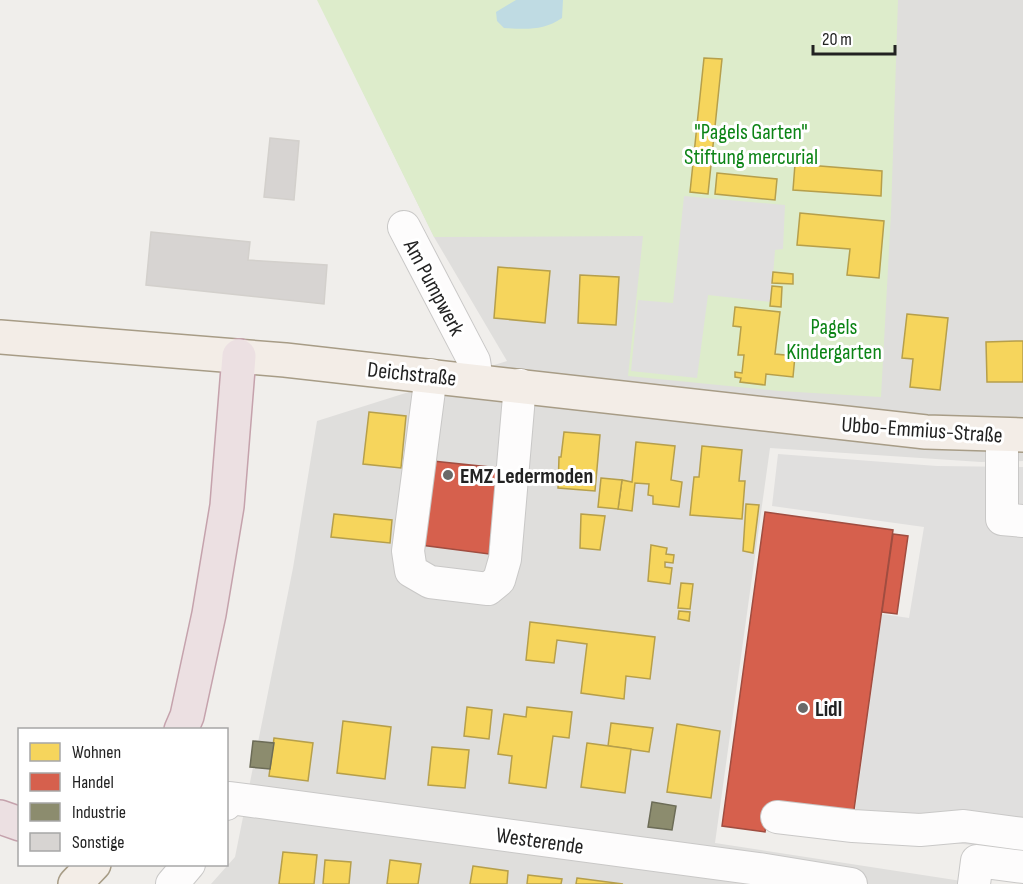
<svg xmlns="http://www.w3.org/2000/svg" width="1023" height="884" font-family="'Sofia Sans Condensed',sans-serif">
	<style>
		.residential { fill: #dfdedc }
		.grass { fill: #ddeccb }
		.parking { fill: #e0dfde }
		.water { fill: #bfdbe3 }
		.homes { fill: #f6d55c; stroke: #b69f4b; stroke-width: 1.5 }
		.shops { fill: #d6604d; stroke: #a04d40; stroke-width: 1.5 }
		.industry { fill: #8c8c6e; stroke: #6c6c57; stroke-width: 1.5 }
		.building { fill: #d7d4d2; stroke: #d3d0cc; stroke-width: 1.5 }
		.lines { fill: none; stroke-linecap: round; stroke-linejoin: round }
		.minor-casing { stroke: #c9c8c7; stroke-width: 34 }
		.major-casing { stroke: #a79c86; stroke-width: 36 }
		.highway-casing { stroke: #c5a2ac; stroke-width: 36 }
		.minor { stroke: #fdfcfc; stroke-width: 32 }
		.major { stroke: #f3ede7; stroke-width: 33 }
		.highway { stroke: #ece0e2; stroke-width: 33 }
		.poi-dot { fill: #6a6968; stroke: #fff; stroke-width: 2 }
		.labels { text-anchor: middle; stroke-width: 6; stroke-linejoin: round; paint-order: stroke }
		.park-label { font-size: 22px; fill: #0c8416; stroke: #fff }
		.street-label { font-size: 22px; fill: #222; stroke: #fff }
		.poi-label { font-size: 22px; font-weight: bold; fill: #222; stroke: #fff; text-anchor: start }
	</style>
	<rect width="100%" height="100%" fill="#f0eeeb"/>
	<path class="residential" d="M318,0H1023V461L981,462L770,448L715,843L981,884H211L235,857L293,568L317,421L507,361L434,237Z"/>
	<path class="grass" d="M317,0H898L891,213L881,397L779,391L628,376L643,236L434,237Z"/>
	<g class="parking">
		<path d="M684,196L785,205L783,249L775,250L771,302L708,295L697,378L631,371L638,300L673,303Z"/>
		<path d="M778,454L937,466L1023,467V850L852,833L882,614L909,618L924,527L772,506Z"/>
	</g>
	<path class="water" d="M516,0H563L562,18C543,31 526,29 504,28L497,21L496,12Z"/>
	<g class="homes">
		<path d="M704,58L722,59L708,194L690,192Z"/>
		<path d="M795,164L882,171L881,196L793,190Z"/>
		<path d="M717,173L777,179L775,200L715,194Z"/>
		<path d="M800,213L884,221L879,278L847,275L850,249L797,245Z"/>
		<path d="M498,267L550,271L545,323L494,318Z"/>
		<path d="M773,272L793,274V284L772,283Z"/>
		<path d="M580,275L619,277L616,325L578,323Z"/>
		<path d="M772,286L782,287L781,307L770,306Z"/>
		<path d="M735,307L780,312L775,354L795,356L793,377L766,374L765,385L740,382L741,378L735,377V372L742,373L744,355H738L741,327L733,326Z"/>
		<path d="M907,314L948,318L940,390L910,387L913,359L902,358Z"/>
		<path d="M1016,341H1023V382H987L986,342Z"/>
		<path d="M369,412L406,416L401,468L363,464Z"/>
		<path d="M564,432L600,435L595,491L558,488L559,457H561Z"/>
		<path d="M636,442L675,446L671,480L682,482L679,507L653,504V496L648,495L649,484L635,483L632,511L618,509L622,480L632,482Z"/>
		<path d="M702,446L742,450L739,481H745L742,519L690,515L694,477H699Z"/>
		<path d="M601,478L622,480L618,509L598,507Z"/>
		<path d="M746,504L759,505L753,553L743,551Z"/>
		<path d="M334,514L392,520L390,543L331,537Z"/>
		<path d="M581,514L605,516L600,550L580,548Z"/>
		<path d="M651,545L667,548L666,554L674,555L673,563L665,562V567L672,568L670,584L648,581Z"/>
		<path d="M681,583L693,584L690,609L678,608Z"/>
		<path d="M679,611L690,612L689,621L678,619Z"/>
		<path d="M530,622L655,637L650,679L626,676L624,699L581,693L587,644L557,640L554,663L526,660Z"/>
		<path d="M467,707L492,710L489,739L464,736Z"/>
		<path d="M527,707L572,712L569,738L553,736L546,788L509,783L512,756L498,754L504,714L526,717Z"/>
		<path d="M343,721L391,727L385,779L337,773Z"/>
		<path d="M611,723L653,728L649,752L608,746Z"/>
		<path d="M677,724L720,731L711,798L667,792Z"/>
		<path d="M274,738L313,743L308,781L269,776Z"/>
		<path d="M587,743L631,749L625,793L581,787Z"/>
		<path d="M432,747L469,750L465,788L428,785Z"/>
		<path d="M283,852L317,855L314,884H279Z"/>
		<path d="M325,860L351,862L349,884H323Z"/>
		<path d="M390,860L421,864L418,884H387Z"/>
		<path d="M473,866L508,871L507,884H470Z"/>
		<path d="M528,875L562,879L561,884H527Z"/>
		<path d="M577,878L623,884H576Z"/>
	</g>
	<g class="shops">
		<path d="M423,460L499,468L489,554L413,544Z"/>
		<path d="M765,512L893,530L853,817L769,805L765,832L722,826Z"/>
		<path d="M893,534L908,536L897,614L882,612Z"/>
	</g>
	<g class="industry">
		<path d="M253,741L274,743L270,769L250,767Z"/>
		<path d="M652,802L676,806L672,830L648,827Z"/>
	</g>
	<g class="building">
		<path d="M270,138L299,141L294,200L264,197Z"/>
		<path d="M151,232L250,242L248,260L327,265L324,304L146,285Z"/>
	</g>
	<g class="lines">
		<defs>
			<g id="minor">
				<path d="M404,227L474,361L477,380"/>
				<path d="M431,375L408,551L411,571L430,582L488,589L499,580L505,559L520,385"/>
				<path d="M1002,435V519L1023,521"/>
				<path d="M226,804L230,798L759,869L851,884"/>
				<path d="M777,817L853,826L920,830L964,826L1023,834"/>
				<path d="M172,884L189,864"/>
				<path d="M974,884L977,861L1023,867"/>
			</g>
			<g id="major">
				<path d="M0,337L285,360L926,432L1023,435"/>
				<path d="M75,884L94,864"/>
			</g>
			<g id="highway">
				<path d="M181,730L187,716L209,614L227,506L239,356"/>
				<path d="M0,817L20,824"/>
			</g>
		</defs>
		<use href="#minor" class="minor-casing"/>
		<use href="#major" class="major-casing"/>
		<use href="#highway" class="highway-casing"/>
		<use href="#minor" class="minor"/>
		<use href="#major" class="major"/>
		<use href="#highway" class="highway"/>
	</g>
	<g class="poi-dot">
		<circle cx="448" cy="475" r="6"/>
		<circle cx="803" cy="708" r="6"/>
	</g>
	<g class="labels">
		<g class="park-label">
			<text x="751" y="139">"Pagels Garten"<tspan x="751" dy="25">Stiftung mercurial</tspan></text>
			<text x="834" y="334">Pagels<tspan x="834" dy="25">Kindergarten</tspan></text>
		</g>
		<g class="street-label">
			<text transform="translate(435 287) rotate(62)" y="8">Am Pumpwerk</text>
			<text transform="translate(412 373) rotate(6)" y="8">Deichstraße</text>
			<text transform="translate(922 429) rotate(4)" y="8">Ubbo-Emmius-Straße</text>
			<text transform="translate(540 840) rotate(8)" y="8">Westerende</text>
		</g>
		<g class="poi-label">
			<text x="460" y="483">EMZ Ledermoden</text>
			<text x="815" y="716">Lidl</text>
		</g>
	</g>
	<rect x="18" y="728" width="210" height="138" fill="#ffffff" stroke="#a7a7a7" stroke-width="1.5"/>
	<rect x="30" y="743" width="30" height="18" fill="#f6d55c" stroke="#a7a7a7" stroke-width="1.5"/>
	<text x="72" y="758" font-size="18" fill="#222222">Wohnen</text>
	<rect x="30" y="773" width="30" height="18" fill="#d6604d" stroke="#a7a7a7" stroke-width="1.5"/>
	<text x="72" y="788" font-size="18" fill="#222222">Handel</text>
	<rect x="30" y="803" width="30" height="18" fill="#8c8c6e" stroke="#a7a7a7" stroke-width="1.5"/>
	<text x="72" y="818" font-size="18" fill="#222222">Industrie</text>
	<rect x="30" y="833" width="30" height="18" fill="#d7d4d2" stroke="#a7a7a7" stroke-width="1.5"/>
	<text x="72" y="848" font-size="18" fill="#222222">Sonstige</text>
	<path d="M813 45v9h82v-9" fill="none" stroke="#222222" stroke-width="3"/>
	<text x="822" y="45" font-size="18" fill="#222222" stroke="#ffffff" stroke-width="4.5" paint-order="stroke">20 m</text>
</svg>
